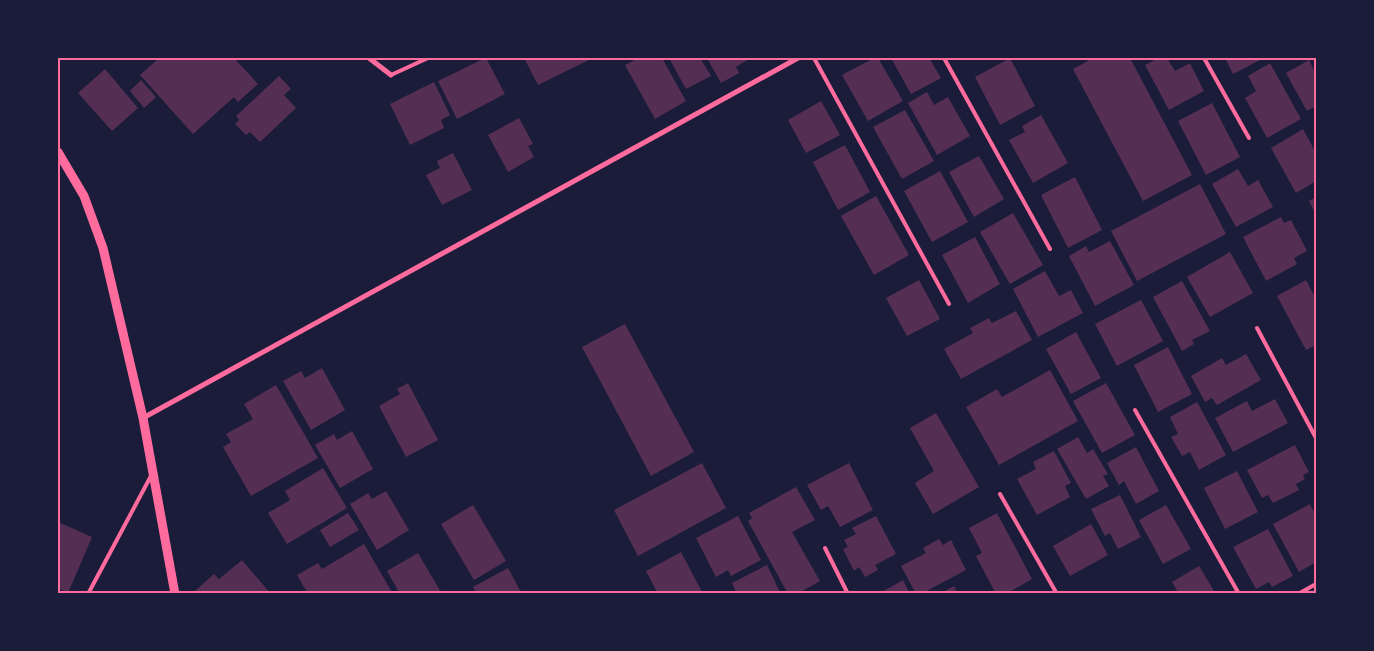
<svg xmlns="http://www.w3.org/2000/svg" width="1374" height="651" font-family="'PT Sans',sans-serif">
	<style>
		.building { fill: #542f53 }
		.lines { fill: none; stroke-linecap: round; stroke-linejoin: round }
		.service { stroke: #ff6b9d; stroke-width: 4 }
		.minor { stroke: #ff6b9d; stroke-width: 5 }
		.tertiary { stroke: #ff6b9d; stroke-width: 9 }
		.neatline { fill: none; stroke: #ff6b9d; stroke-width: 2 }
	</style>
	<rect width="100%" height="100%" fill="#1b1b3a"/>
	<g class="building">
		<path d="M159,58H234L258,84L238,102L234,97L193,134L140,75Z"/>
		<path d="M485,58H486L505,94L457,119L438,81Z"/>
		<path d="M524,58H593L538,85Z"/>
		<path d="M639,58H662L686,101L655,119L625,65Z"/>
		<path d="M669,58H700L711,76L686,89Z"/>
		<path d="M707,58H748L749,59L736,67L739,73L721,83Z"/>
		<path d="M874,58H878L903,101L868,121L842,75Z"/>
		<path d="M891,58H929L941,78L911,94Z"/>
		<path d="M1010,58L1035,106L1000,125L975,77Z"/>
		<path d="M1093,58H1130L1192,175L1143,201L1073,69Z"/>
		<path d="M1159,58H1167L1175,71L1190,63L1204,91L1169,110L1145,65Z"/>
		<path d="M1225,58H1264L1233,74Z"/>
		<path d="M1309,60L1316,74V106L1307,111L1286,73Z"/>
		<path d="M1270,63L1301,119L1267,138L1245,98L1256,91L1248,76Z"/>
		<path d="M105,69L138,108L112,131L78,93Z"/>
		<path d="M279,76L291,89L284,95L296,108L260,142L250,132L246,135L235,124L239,120L236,116Z"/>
		<path d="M141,80L156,97L144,108L130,91Z"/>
		<path d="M434,82L450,115L441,120L444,128L410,145L390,104Z"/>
		<path d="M927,92L934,105L948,97L970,136L937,155L908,103Z"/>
		<path d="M821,101L840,135L806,153L788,120Z"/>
		<path d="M1212,103L1240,157L1206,175L1178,121Z"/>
		<path d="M905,110L934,161L902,179L873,127Z"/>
		<path d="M1041,115L1068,163L1033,183L1009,140L1025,132L1022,126Z"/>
		<path d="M519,118L533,144L528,146L534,157L508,172L488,135Z"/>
		<path d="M1303,129L1316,153V181L1296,193L1271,148Z"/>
		<path d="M845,145L870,192L838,210L813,162Z"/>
		<path d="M453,153L472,190L442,205L426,175L440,168L437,161Z"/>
		<path d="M979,156L1004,199L974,217L949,172Z"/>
		<path d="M1238,169L1248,186L1258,180L1273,207L1236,227L1212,184Z"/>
		<path d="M940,171L968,222L932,242L904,191Z"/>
		<path d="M1075,177L1102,230L1068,248L1041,195Z"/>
		<path d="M1200,184L1226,234L1137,281L1111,231Z"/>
		<path d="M876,196L909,255L874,275L841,216Z"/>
		<path d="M1316,197V215L1309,201Z"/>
		<path d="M1013,213L1043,265L1010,284L980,232Z"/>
		<path d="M1281,217L1284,223L1291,220L1307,251L1294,258L1297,264L1266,281L1243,237Z"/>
		<path d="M975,237L1000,284L968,303L942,255Z"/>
		<path d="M1110,241L1134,285L1095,306L1069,256L1086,246L1089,252Z"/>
		<path d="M1230,252L1253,293L1210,317L1187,277Z"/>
		<path d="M1045,271L1059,296L1071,290L1083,313L1038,337L1013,289Z"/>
		<path d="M919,280L940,319L907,336L886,298Z"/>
		<path d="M1306,280L1316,299V345L1306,350L1277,296Z"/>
		<path d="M1182,281L1210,331L1192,340L1194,344L1182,351L1153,297Z"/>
		<path d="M1141,300L1163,341L1117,366L1095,324Z"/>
		<path d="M1016,311L1032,340L961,379L944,349L973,333L970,328L989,318L992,323Z"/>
		<path d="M625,324L694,452L651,476L582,347Z"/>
		<path d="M1076,332L1101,378L1071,394L1046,349Z"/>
		<path d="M1168,347L1192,394L1158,412L1134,365Z"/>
		<path d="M1246,354L1261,380L1217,405L1212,398L1205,402L1191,376L1222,358L1226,365Z"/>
		<path d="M322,368L345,410L311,430L283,381L301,371L305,378Z"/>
		<path d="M1050,370L1078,421L999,465L966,407L997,389L1002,397Z"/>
		<path d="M408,383L438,440L406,457L379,406L400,394L397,389Z"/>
		<path d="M1106,383L1135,435L1102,453L1073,401Z"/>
		<path d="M276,385L318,458L251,496L223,447L231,442L226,434L253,419L244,404Z"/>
		<path d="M1275,399L1288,423L1233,452L1215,418L1247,401L1252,411Z"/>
		<path d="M1197,402L1226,455L1199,470L1190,452L1182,456L1171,437L1178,434L1170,417Z"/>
		<path d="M936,413L979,487L933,514L915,483L934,471L910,428Z"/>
		<path d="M352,431L373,469L340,488L315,445L334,434L337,440Z"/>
		<path d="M1078,437L1087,453L1093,449L1108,474L1103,476L1109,486L1086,499L1057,449Z"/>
		<path d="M1295,445L1309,472L1303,475L1305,479L1296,484L1299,490L1273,503L1268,495L1262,498L1247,470Z"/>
		<path d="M1136,447L1159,491L1136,504L1124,481L1119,485L1107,463Z"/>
		<path d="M1054,451L1071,483L1065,486L1070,497L1037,515L1017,479L1036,469L1033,462Z"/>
		<path d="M702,463L726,508L638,556L614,510Z"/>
		<path d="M849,463L873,510L840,527L828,506L821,510L807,485Z"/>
		<path d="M323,468L347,508L287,544L268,513L290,500L285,491Z"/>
		<path d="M1237,471L1258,512L1225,529L1204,488Z"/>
		<path d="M796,487L815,520L792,532L820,581L797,594H788L748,521L752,518L749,513Z"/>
		<path d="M386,491L409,530L377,550L350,504L368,493L372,499Z"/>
		<path d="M1120,495L1141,537L1118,549L1110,533L1105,536L1091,509Z"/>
		<path d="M1310,504L1316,516V562L1299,572L1273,524Z"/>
		<path d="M473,505L506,561L474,580L441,524Z"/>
		<path d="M1166,505L1191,549L1163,564L1139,520Z"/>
		<path d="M348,513L359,530L330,547L320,530Z"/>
		<path d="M997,513L1032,579L1006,594H996L976,556L982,553L969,528Z"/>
		<path d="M738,516L761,560L731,576L728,570L716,577L696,538Z"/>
		<path d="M876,516L896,554L875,565L878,570L865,577L859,567L854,571L843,549L848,547L844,540L856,534L852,528Z"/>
		<path d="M58,522L92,537L68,593L58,588Z"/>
		<path d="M1091,524L1108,555L1070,576L1053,546Z"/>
		<path d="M1268,529L1293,576L1272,587L1269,582L1256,589L1233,547Z"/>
		<path d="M939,539L943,545L951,540L966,570L921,594H916L901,566L926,553L923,548Z"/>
		<path d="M364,544L393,594H308L297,575L318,563L322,569Z"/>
		<path d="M681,552L702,592L699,594H658L646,571Z"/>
		<path d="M418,553L442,594H400L387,571Z"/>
		<path d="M242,560L271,594H197L195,591L214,574L219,579Z"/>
		<path d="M767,565L781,594H737L732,583Z"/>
		<path d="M1199,566L1216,594H1179L1172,582Z"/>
		<path d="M508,568L522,594H477L473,587Z"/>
		<path d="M903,580L910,594H878Z"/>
		<path d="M954,586L958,594H940Z"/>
	</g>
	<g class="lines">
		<g class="service">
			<path d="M814,58L949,304"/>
			<path d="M944,58L1050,249"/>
			<path d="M1204,58L1249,138"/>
			<path d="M391,75L428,58"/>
			<path d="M1257,328L1316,438"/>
			<path d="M1135,410L1239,594"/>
			<path d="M1000,494L1057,594"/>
			<path d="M825,548L848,594"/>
			<path d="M88,594L152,474"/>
			<path d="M1298,594L1316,584"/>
		</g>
		<g class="minor">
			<path d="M369,58L391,75"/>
			<path d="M143,418L798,58"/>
		</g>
		<path class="tertiary" d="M58,152L84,196L103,248L143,418L175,594"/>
	</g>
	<rect width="1374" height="651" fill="none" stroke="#1b1b3a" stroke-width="118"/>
	<rect x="59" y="59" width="1256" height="533" class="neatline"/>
</svg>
